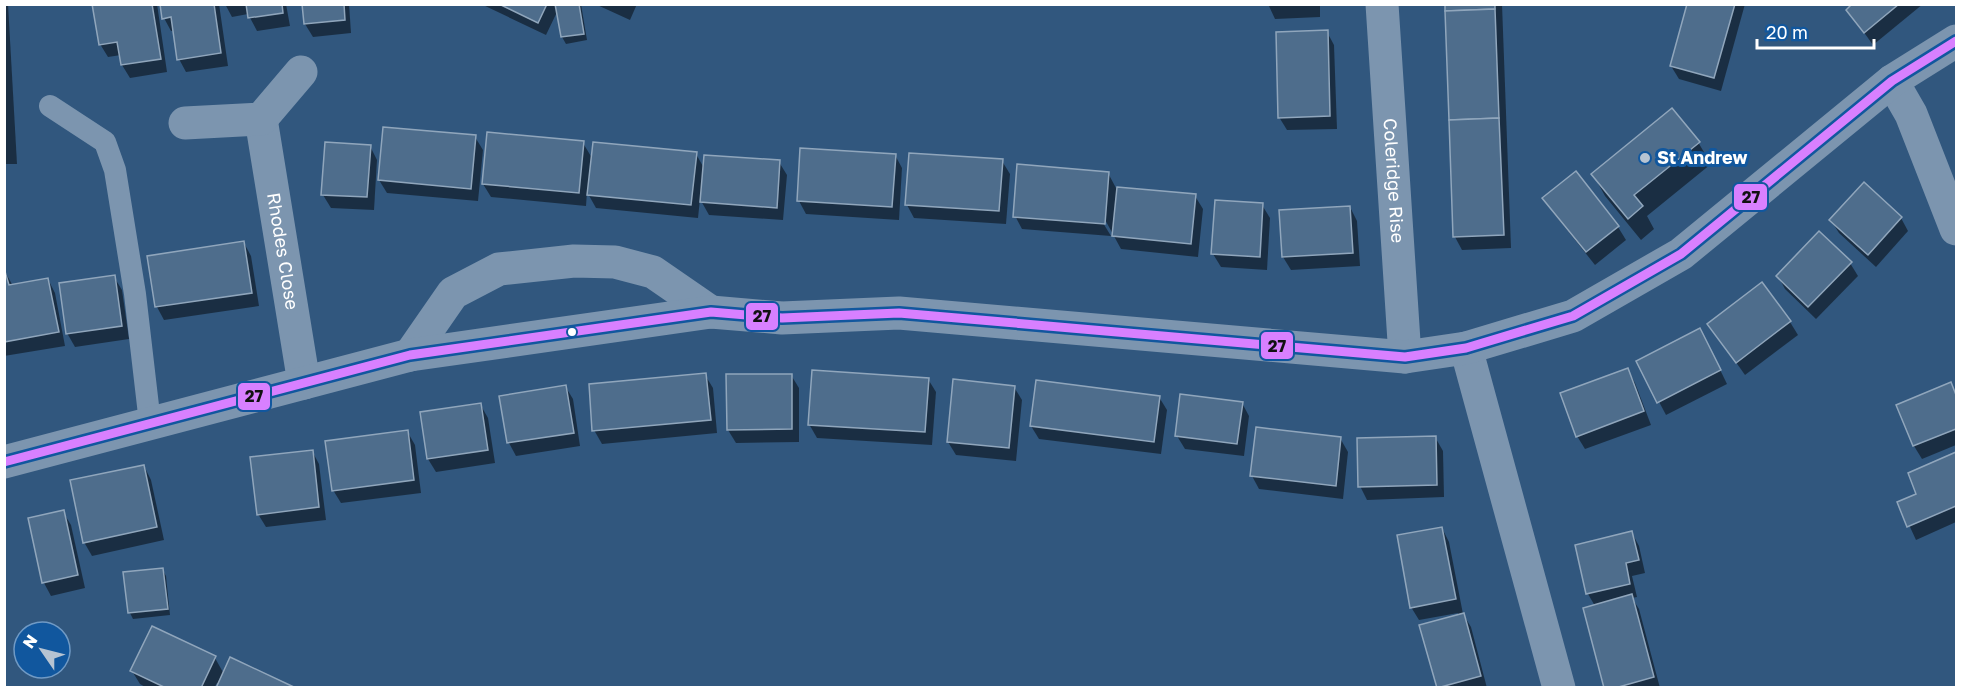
<svg xmlns="http://www.w3.org/2000/svg" width="1961" height="692" font-family="'Golos Text',sans-serif">
	<style>
		.shadow { fill: #0007 }
		.building { fill: #4e6d8c; stroke: #90a6bc; stroke-width: 1.5 }
		.lines { fill: none; stroke-linecap: round; stroke-linejoin: round }
		.service { stroke: #7c95af; stroke-width: 22 }
		.minor { stroke: #7c95af; stroke-width: 33 }
		.tertiary { stroke: #7c95af; stroke-width: 33 }
		.bus-1-casing { stroke: #11579e; stroke-width: 14 }
		.bus-1 { stroke: #d880ff; stroke-width: 9 }
		.poi-dot { fill: #b7c4d2; stroke: #11579e; stroke-width: 2 }
		.bus-dot { fill: #fff; stroke: #11579e; stroke-width: 2 }
		.labels { text-anchor: middle; stroke-width: 6; stroke-linejoin: round; paint-order: stroke }
		.poi-label { font-size: 18px; font-weight: bold; fill: #fff; stroke: #11579e; text-anchor: start }
		.street-label { font-size: 18px; fill: #fff; stroke: #11579e }
		.line-badge { stroke: #11579e; stroke-width: 2 }
		.pale-badge-label { font-size: 16px; text-anchor: middle; font-weight: bold; fill: #111 }
	</style>
	<rect width="100%" height="100%" fill="#31577e"/>
	<g class="shadow">
		<path d="M4,4H8L17,164H4Z"/>
		<path d="M94,4H157L167,72L130,78L122,65L121,55L108,57L100,44Z"/>
		<path d="M162,4H219L228,66L186,72L179,59L175,31H171L164,18Z"/>
		<path d="M225,4H286L290,26L257,31L248,14L232,17Z"/>
		<path d="M304,4H349L351,33L313,37L305,24Z"/>
		<path d="M481,4H581L587,40L566,44L562,37L558,10L546,35Z"/>
		<path d="M595,4H637L630,20Z"/>
		<path d="M1268,4H1320V17L1275,19Z"/>
		<path d="M1446,4H1502L1511,248L1462,250L1455,237Z"/>
		<path d="M1688,4H1745L1721,91L1679,79L1671,66Z"/>
		<path d="M1855,4H1923L1873,45L1848,10Z"/>
		<path d="M1327,32L1334,45L1337,129L1287,130L1279,117Z"/>
		<path d="M475,137L483,150L478,201L387,193L379,180Z"/>
		<path d="M1698,142L1711,164L1647,216L1654,229L1641,240L1605,196L1593,174Z"/>
		<path d="M583,143L592,158L696,154L704,168L779,162L787,175L783,220L709,215L700,199L698,218L596,208L587,192L586,206L491,197L483,184Z"/>
		<path d="M370,146L377,160L374,210L331,208L323,195Z"/>
		<path d="M895,155L902,168L899,220L806,214L799,201Z"/>
		<path d="M1002,161L1010,174L1006,224L914,218L907,205Z"/>
		<path d="M1108,173L1116,188L1195,196L1203,209L1198,257L1121,249L1103,216L1100,218L1111,236L1022,229L1015,216Z"/>
		<path d="M1576,174L1618,227L1626,240L1595,265L1552,211L1544,198Z"/>
		<path d="M1262,205L1270,218L1267,270L1221,267L1213,254Z"/>
		<path d="M1350,207L1357,221L1360,266L1291,270L1283,257Z"/>
		<path d="M1901,218L1908,231L1876,267L1839,233L1831,220Z"/>
		<path d="M244,243L251,256L259,306L164,320L157,307Z"/>
		<path d="M1850,263L1858,276L1816,319L1785,289L1778,276Z"/>
		<path d="M4,270L13,286L48,279L55,293L65,346L4,356Z"/>
		<path d="M114,277L122,290L129,339L75,347L67,333Z"/>
		<path d="M1790,322L1798,335L1745,375L1709,324Z"/>
		<path d="M1707,343L1727,384L1666,415L1638,362Z"/>
		<path d="M1628,370L1635,383L1651,425L1585,449L1577,436Z"/>
		<path d="M705,375L713,388L717,433L602,444L594,430Z"/>
		<path d="M791,375L799,388V442L736,443L728,430Z"/>
		<path d="M928,379L936,392L932,445L817,438L809,424Z"/>
		<path d="M1951,384L1956,394V445L1922,459L1914,446L1898,406Z"/>
		<path d="M565,386L573,399L580,446L516,456L509,443L501,397Z"/>
		<path d="M1014,387L1022,400L1016,461L956,455L948,442Z"/>
		<path d="M1159,397L1167,410L1161,454L1039,439L1031,426Z"/>
		<path d="M1242,403L1249,416L1244,456L1185,449L1177,436Z"/>
		<path d="M480,404L488,418L495,463L436,472L428,459Z"/>
		<path d="M407,431L415,445L421,493L341,503L333,490Z"/>
		<path d="M1435,437L1443,451L1444,497L1367,500L1360,486Z"/>
		<path d="M1340,438L1348,452L1343,499L1259,489L1252,476Z"/>
		<path d="M312,451L319,464L326,520L266,527L258,514Z"/>
		<path d="M1956,454V522L1916,540L1899,503L1918,495L1910,474Z"/>
		<path d="M144,466L151,480L164,540L92,556L84,542Z"/>
		<path d="M63,512L71,525L85,588L51,596L44,583L30,519Z"/>
		<path d="M1442,528L1449,542L1463,614L1471,627L1487,688H1439L1458,613L1419,620L1411,607Z"/>
		<path d="M1632,533L1639,546L1645,573L1632,576L1637,597L1632,598L1639,609L1660,688H1606L1595,606L1588,594L1577,546Z"/>
		<path d="M162,569L166,576L170,615L133,619L130,613Z"/>
		<path d="M215,658L224,674L219,684L217,683L214,688H147L140,684L132,671Z"/>
	</g>
	<g class="building">
		<path d="M92,4H152L161,59L121,65L117,42L99,45Z"/>
		<path d="M160,4H214L221,53L177,60L171,17L162,19Z"/>
		<path d="M246,4H282L283,13L248,18Z"/>
		<path d="M302,4H344L345,20L304,24Z"/>
		<path d="M499,4H547L538,23Z"/>
		<path d="M555,4H579L584,34L561,37Z"/>
		<path d="M1445,4H1495V9L1445,11Z"/>
		<path d="M1687,4H1735L1714,78L1670,66Z"/>
		<path d="M1852,4H1899L1864,33L1846,10Z"/>
		<path d="M1495,9L1499,118L1449,120L1445,11Z"/>
		<path d="M1328,30L1330,116L1278,118L1276,32Z"/>
		<path d="M1672,108L1700,142L1634,195L1643,206L1628,219L1591,174Z"/>
		<path d="M1499,118L1504,235L1453,237L1449,120Z"/>
		<path d="M383,127L476,135L471,189L378,180Z"/>
		<path d="M487,132L584,141L579,193L482,184Z"/>
		<path d="M325,142L371,145L367,197L321,195Z"/>
		<path d="M593,142L697,152L691,205L587,195Z"/>
		<path d="M800,148L896,154L892,207L797,201Z"/>
		<path d="M909,153L1003,159L999,211L905,205Z"/>
		<path d="M704,155L780,160L777,208L700,202Z"/>
		<path d="M1017,164L1109,172L1105,224L1013,217Z"/>
		<path d="M1576,171L1619,226L1586,252L1542,198Z"/>
		<path d="M1864,182L1902,217L1868,255L1829,220Z"/>
		<path d="M1117,187L1196,194L1191,244L1112,236Z"/>
		<path d="M1215,200L1263,203L1260,257L1211,254Z"/>
		<path d="M1350,206L1353,253L1282,257L1279,210Z"/>
		<path d="M1819,231L1852,262L1808,307L1776,276Z"/>
		<path d="M244,241L252,293L155,307L147,256Z"/>
		<path d="M4,268L9,285L48,278L59,332L4,342Z"/>
		<path d="M115,275L122,326L66,334L59,283Z"/>
		<path d="M1762,282L1791,321L1736,363L1707,324Z"/>
		<path d="M1700,328L1721,370L1657,403L1636,361Z"/>
		<path d="M1628,368L1644,411L1576,437L1560,393Z"/>
		<path d="M812,370L929,378L925,432L808,425Z"/>
		<path d="M706,373L711,420L592,431L589,384Z"/>
		<path d="M726,374H792V429L727,430Z"/>
		<path d="M953,379L1015,386L1009,448L947,442Z"/>
		<path d="M1036,380L1160,396L1154,442L1030,426Z"/>
		<path d="M1951,382L1956,395V429L1913,446L1896,405Z"/>
		<path d="M566,385L574,433L507,443L499,396Z"/>
		<path d="M1180,394L1243,402L1237,444L1175,436Z"/>
		<path d="M481,403L488,450L427,459L420,412Z"/>
		<path d="M1256,427L1341,437L1336,486L1250,476Z"/>
		<path d="M408,430L414,480L332,491L325,441Z"/>
		<path d="M1436,436L1437,485L1358,487L1357,438Z"/>
		<path d="M313,450L319,507L257,515L250,457Z"/>
		<path d="M1956,452V506L1907,527L1897,502L1916,494L1908,473Z"/>
		<path d="M144,465L157,527L83,543L70,480Z"/>
		<path d="M64,510L78,575L42,583L28,518Z"/>
		<path d="M1442,527L1456,599L1410,608L1397,535Z"/>
		<path d="M1632,531L1639,560L1626,563L1630,584L1586,594L1575,545Z"/>
		<path d="M163,568L168,609L128,613L123,572Z"/>
		<path d="M1632,594L1654,677L1615,688H1604L1583,608Z"/>
		<path d="M1464,613L1481,676L1437,688L1419,625Z"/>
		<path d="M152,626L216,656L201,688H166L130,671Z"/>
		<path d="M230,657L296,688H216Z"/>
	</g>
	<g class="lines">
		<path class="service" d="M50,106L105,142L115,170L135,294L150,423"/>
		<g class="minor">
			<path id="s1" d="M1382,4L1405,357"/>
			<path d="M1892,81L1911,114L1956,229"/>
			<path id="s2" d="M261,119L304,383"/>
			<path d="M185,123L261,119L301,72"/>
			<path d="M1466,348L1559,688"/>
			<path d="M410,355L453,293L499,269L574,261L615,262L653,272L711,312"/>
		</g>
		<path class="tertiary" d="M4,462L410,355L711,312L782,318L899,313L1405,357L1466,348L1573,316L1681,254L1892,81L1956,41"/>
		<defs>
			<path id="bus-1" d="M4,462L410,355L711,312L782,318L899,313L1405,357L1466,348L1573,316L1681,254L1892,81L1956,41"/>
		</defs>
		<use href="#bus-1" class="bus-1-casing"/>
		<use href="#bus-1" class="bus-1"/>
	</g>
	<circle class="poi-dot" cx="1645" cy="158" r="6"/>
	<circle class="bus-dot" cx="572" cy="332" r="5"/>
	<g class="labels">
		<g class="poi-label">
			<text x="1657" y="164">St Andrew</text>
		</g>
		<g class="street-label">
			<text dy="6" stroke="none"><textPath href="#s1" startOffset="177">Coleridge Rise</textPath></text>
			<text dy="6" stroke="none"><textPath href="#s2" startOffset="134">Rhodes Close</textPath></text>
		</g>
	</g>
	<g class="line-badge">
		<rect x="1733" y="183" width="35" height="28" rx="6" fill="#d880ff"/>
		<rect x="745" y="302" width="34" height="29" rx="6" fill="#d880ff"/>
		<rect x="1260" y="331" width="34" height="29" rx="6" fill="#d880ff"/>
		<rect x="237" y="382" width="34" height="29" rx="6" fill="#d880ff"/>
	</g>
	<g class="pale-badge-label">
		<text x="1751" y="203">27</text>
		<text x="762" y="322">27</text>
		<text x="1277" y="352">27</text>
		<text x="254" y="402">27</text>
	</g>
	<rect width="1961" height="692" fill="none" stroke="#ffffff" stroke-width="12"/>
	<g transform="translate(42 650) rotate(305)"><circle r="28" fill="#11579e" stroke="#709ac5" stroke-width="1.5"/>
	<path d="M0-4.5L10 22L0 15L-10 22Z" fill="#b7c4d2"/>
	<text y="-9" font-size="16" font-weight="bold" text-anchor="middle" fill="#ffffff">N</text>
	</g>
	<path d="M1757 39v9h117v-9" fill="none" stroke="#ffffff" stroke-width="3"/>
	<text x="1766" y="39" font-size="18" fill="#ffffff" stroke="#11579e" stroke-width="4.5" paint-order="stroke">20 m</text>
</svg>
